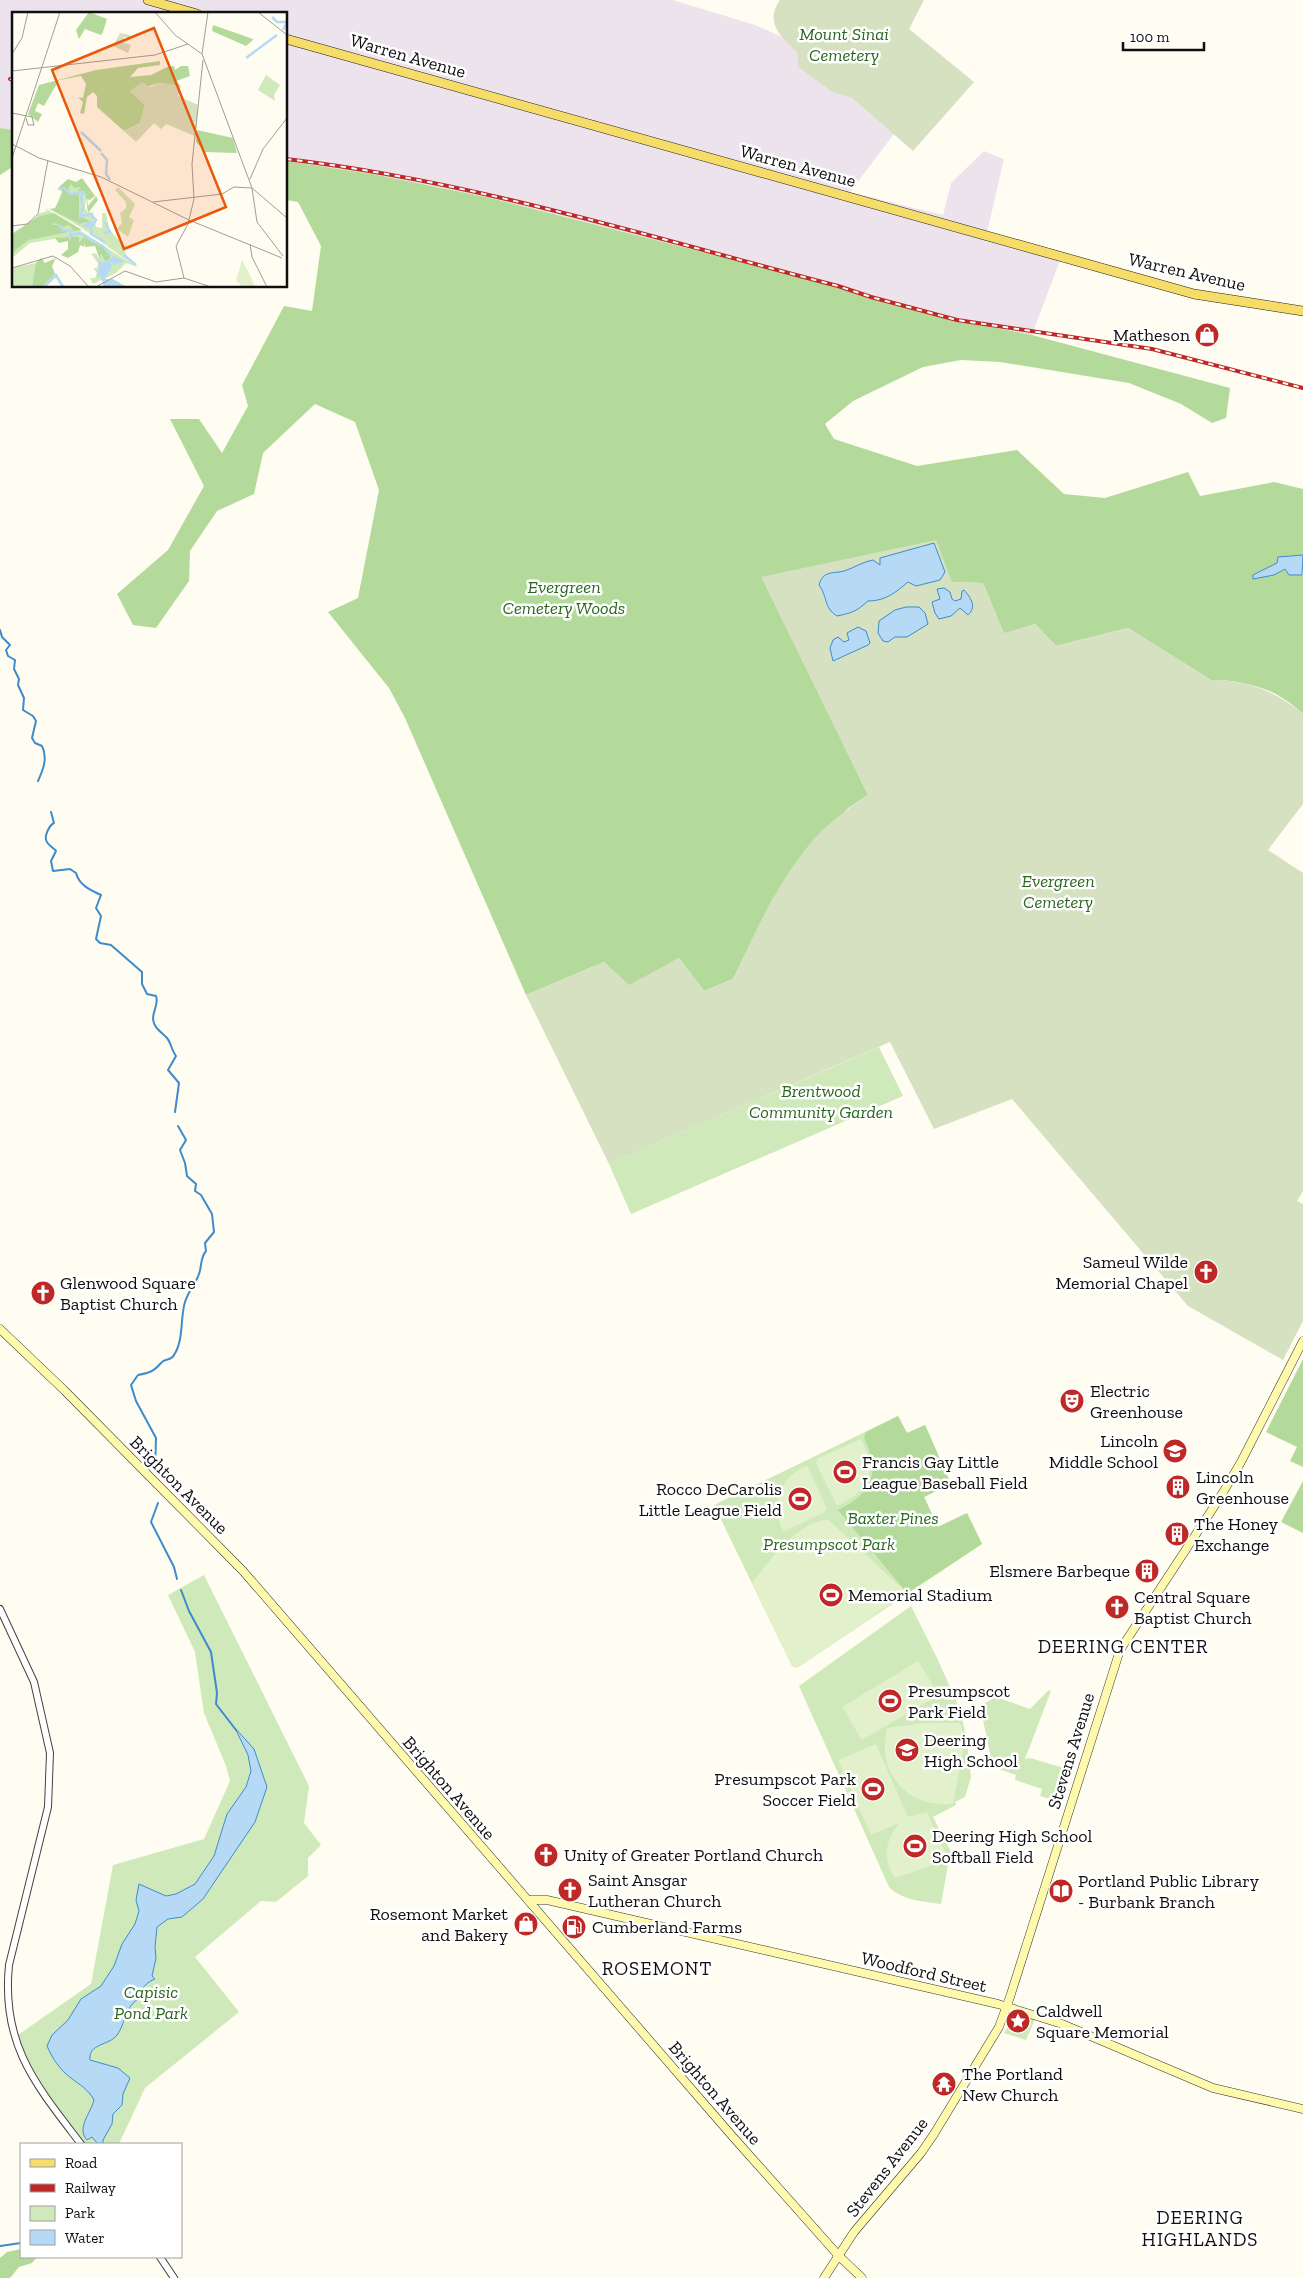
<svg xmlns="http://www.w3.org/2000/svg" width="1303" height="2278" font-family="'Zilla Slab',serif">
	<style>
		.industrial { fill: #ede3ed }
		.green { fill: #d0e9ba }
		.forest { fill: #b3da9a }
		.cemetery { fill: #d5e1c1 }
		.pitch { fill: #e2f0cc }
		.water { fill: #b6daf5; stroke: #3e8bcc }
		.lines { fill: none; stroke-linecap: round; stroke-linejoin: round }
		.stream { stroke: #3e8bcc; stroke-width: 2 }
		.tertiary-casing { stroke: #424242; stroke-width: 8 }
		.secondary-casing { stroke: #313131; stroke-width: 9 }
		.primary-casing { stroke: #202020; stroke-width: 10 }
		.tertiary { stroke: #fff; stroke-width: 6 }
		.secondary { stroke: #fef9ad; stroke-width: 8 }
		.primary { stroke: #f6dc69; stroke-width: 9 }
		.rail-casing { stroke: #be2928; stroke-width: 4 }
		.rail { stroke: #fff; stroke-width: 2; stroke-dasharray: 5.5; stroke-linecap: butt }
		.labels { text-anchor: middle; stroke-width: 5; stroke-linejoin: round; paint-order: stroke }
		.park-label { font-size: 18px; font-style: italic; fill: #2a661f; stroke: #fff }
		.street-label { font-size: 18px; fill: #0f0f0f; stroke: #fff }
		.poi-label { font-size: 18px; fill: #0f0f0f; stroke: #fff; text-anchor: start }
		.neighbourhood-label { font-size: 19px; letter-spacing: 1px; fill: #0f0f0f; stroke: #fff }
		.inset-river { fill: none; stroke: #b6daf5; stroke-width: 2.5 }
		.inset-road { fill: none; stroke: #9f9e97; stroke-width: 1 }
		.view { fill: #e8590c; fill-opacity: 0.15; stroke: #e8590c; stroke-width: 2.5 }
		.inset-edge { fill: none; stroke: #0f0f0f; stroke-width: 2.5 }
	</style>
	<rect width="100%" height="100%" fill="#fffdf1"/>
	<path class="industrial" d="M0,0H673L755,25L780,36L797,52L798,67L832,92L852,98L894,134L850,192L943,215L951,183L984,151L1004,159L987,233L1062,255L1032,335L934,315L785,273L486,197L372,174L286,161V14H14V130L0,128Z"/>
	<g class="green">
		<path d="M879,1047L903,1096L631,1214L609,1164Z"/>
		<path d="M898,1416L907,1433L925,1425L951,1484L924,1497L938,1527L967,1513L982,1544L797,1668L792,1666L714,1505Z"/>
		<path d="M204,1575L309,1786L304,1823L321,1845L308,1858V1876L276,1902L261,1901L195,1957L239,2012L145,2088L119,2144H81L46,2099L15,2037L91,1984L113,1865L204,1839L230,1781L226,1766L204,1713L195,1652L168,1595Z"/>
		<path d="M911,1606L937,1658L959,1707L966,1735L971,1777L965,1797L955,1802L956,1805L933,1817L953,1856L949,1859L941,1904C922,1901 903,1901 889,1887L799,1686Z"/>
		<path d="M1049,1690L1051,1691L1025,1759L1030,1758L1071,1770L1062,1803L1040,1796L1042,1789L1015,1780L1016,1775L993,1767L980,1706L996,1697L1030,1709Z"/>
		<path d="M1023,2016L1035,2019L1026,2040L1004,2033L1012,2019Z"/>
	</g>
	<g class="forest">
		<path d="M0,128L14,130V166L0,175Z"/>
		<path d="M286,161L372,174L486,197L785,273L934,315L1032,335L1230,388L1226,418L1212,423L1181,404L1129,383L1000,362L961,360L923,367L853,401L825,424L834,439L917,466L1017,450L1064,494L1105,498L1188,472L1200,496L1274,482L1303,489V555L1279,557L1285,569L1303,575V714C1297,709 1291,703 1284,699C1266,686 1233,679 1211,680L1128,628L1056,646L1035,624L1004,634L983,583L762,577L868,795L847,809L773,898L733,979L704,991L679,958L629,986L604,962L526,995L405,718L389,688L328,612L358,598L379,490L355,422L315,404L263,453L254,494L217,511L190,551L189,581L156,628L133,625L117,594L168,550L204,486L170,419H199L222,453L248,406L242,385L284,306L312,311L321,246L298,202L286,200Z"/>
		<path d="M1303,1359V1467L1290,1461L1297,1447L1266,1432Z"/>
		<path d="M898,1416L907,1433L925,1425L951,1484L924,1497L938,1527L967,1513L982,1544L907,1593L838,1510C872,1494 881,1473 864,1438L866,1432Z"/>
		<path d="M1303,1481V1533L1281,1522Z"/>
		<path d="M21,2249V2257H37L32,2263L19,2267L10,2278H0V2258L7,2252Z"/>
	</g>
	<g class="cemetery">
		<path d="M780,0H924L909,29L974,82L913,151L852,98L832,92L798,67L797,52C781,38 764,21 780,0Z"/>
		<path d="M936,540L952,582L983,583L1004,633L1035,624L1056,646L1128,628L1211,680C1246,679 1277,692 1303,714V804L1268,850L1303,873V1191L1297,1201L1303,1204V1321L1283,1360L1188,1306L1012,1099L934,1129L890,1042L609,1164L526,995L604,962L629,985L679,958L704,991L733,979C756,931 778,880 814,839C829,822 849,808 868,795L761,577Z"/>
	</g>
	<g class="pitch">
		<path d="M861,1439C878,1472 870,1490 837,1506L816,1463L817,1459Z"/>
		<path d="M807,1466L827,1508L825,1512L783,1532C771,1505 779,1477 807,1466Z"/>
		<path d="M825,1520H829L907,1593L797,1668L792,1666L752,1583C769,1562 796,1523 825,1520Z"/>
		<path d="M918,1661L939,1695L862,1740L842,1707Z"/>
		<path d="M923,1723H959L962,1726L963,1751L953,1804C907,1808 876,1773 887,1728Z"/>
		<path d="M876,1744L908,1817L927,1812L946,1854V1861L895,1878C882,1860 885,1840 899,1823L871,1835L838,1760Z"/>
	</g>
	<g class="water">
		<path d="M934,543L945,572L940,580L916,586L908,582C896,592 886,601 868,601C857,611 852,613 837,616C823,607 828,597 819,585C823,570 833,574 844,571C854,568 862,562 873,560L880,565V558Z"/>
		<path d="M1303,555L1302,575H1289L1285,569L1274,575L1253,579V575L1277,563L1278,557Z"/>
		<path d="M944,588L950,592L952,599L955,601L961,599L962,591L964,590C971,598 977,607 968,615L960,608L951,616L939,619L935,613L932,602L940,599L937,589Z"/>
		<path d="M906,607H919L925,613L928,624L907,637H895L888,642L883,641L878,633L879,621L895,610Z"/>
		<path d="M858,627L866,631L870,643L868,645L833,661L830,648L833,640L838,637L844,642L849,640L847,633Z"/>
		<path d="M235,1728L254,1749L267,1787L255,1822L203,1899L182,1917L168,1919L157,1927L155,1947L156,1958L152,1976L155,1979C147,1982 140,1989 138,1999C123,2010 126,2023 117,2035C109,2046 88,2043 90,2060L118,2068L130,2078L123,2094L122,2105L113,2114L112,2124L103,2140V2144H98L92,2137L87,2140C76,2128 91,2113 94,2100C88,2089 80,2085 71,2078C60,2070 52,2058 47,2046L52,2035L68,2020L81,1999L101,1986L114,1966L122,1944L135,1924L139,1911L136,1900L139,1884L166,1896L176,1894L195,1884L214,1856L227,1814L246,1787L251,1771L248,1755Z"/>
	</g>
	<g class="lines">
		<g class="stream">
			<path d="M0,630L2,637L10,645L6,650L8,656L15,660L14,669L19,679L18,685L24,698L23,710L33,716L36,721L32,738L35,743L42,746C48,758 43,770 38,781"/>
			<path d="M51,812L54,823C50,825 43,836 47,842C48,845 54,848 56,851L51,861L53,871L70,869L76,873C79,885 90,890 101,895L96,908L101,916L96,939L100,943L111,945L142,972V984L147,994L156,996C159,1004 153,1010 153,1019C154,1029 162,1032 167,1038C171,1043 172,1051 176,1056L168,1070L179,1083L175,1112"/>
			<path d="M155,1470L156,1438L136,1401L131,1385L138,1375C150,1373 154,1371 161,1363C165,1358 171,1361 174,1355C184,1340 180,1318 185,1302C188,1292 196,1283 199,1274C202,1266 200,1258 206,1251L205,1243L214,1232L212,1214L201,1195L195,1191L196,1184L187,1176L185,1163L180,1150L186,1140L178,1126"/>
			<path d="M158,1503L151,1522L174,1567L177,1579"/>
			<path d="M181,1590L189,1611L211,1652L217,1693L216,1704L236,1730"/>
			<path d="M0,2246L21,2243"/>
		</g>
		<defs>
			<g id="tertiary">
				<path d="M0,1609L34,1682L50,1753L48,1807L9,1965C1,2045 36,2085 81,2144"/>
				<path d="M160,2257L174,2278"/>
			</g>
			<g id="secondary">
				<path d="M0,1329L64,1390L243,1571L733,2137L838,2255L862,2278"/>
				<path d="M528,1900H547L998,2004L1062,2024L1213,2088L1303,2109"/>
				<path d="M824,2278L854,2232L921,2153L934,2134L999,2027L1010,1997L1120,1650L1219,1499L1241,1462L1303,1341"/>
			</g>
			<g id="primary">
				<path d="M148,0L197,14"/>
				<path d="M286,39L1194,294L1303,311"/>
			</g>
		</defs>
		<use href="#tertiary" class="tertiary-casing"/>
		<use href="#secondary" class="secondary-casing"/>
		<use href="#primary" class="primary-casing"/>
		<use href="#tertiary" class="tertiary"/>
		<use href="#secondary" class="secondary"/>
		<use href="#primary" class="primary"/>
		<defs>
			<g id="rail">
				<path d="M10,79L14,80"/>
				<path d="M286,159C474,181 656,239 838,286L871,297L957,320L1152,349L1303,388"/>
			</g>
		</defs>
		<use href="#rail" class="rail-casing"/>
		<use href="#rail" class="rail"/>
	</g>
	<defs>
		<symbol id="shop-disc" viewBox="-11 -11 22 22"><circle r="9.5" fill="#be2928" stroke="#fff"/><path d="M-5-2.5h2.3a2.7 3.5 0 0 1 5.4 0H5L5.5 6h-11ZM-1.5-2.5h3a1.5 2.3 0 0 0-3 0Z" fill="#fff"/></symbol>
		<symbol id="church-disc" viewBox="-11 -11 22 22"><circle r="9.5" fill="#be2928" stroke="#fff"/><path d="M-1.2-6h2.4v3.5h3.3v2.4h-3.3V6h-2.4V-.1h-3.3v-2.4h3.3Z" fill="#fff"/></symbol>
		<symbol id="theatre-disc" viewBox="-11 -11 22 22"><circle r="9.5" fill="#be2928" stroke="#fff"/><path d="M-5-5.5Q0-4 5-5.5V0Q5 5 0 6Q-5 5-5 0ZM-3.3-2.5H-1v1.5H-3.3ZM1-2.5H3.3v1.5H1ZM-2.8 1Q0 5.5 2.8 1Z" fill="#fff"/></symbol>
		<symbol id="school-disc" viewBox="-11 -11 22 22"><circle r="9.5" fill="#be2928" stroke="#fff"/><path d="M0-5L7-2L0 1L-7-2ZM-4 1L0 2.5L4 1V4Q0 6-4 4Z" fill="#fff"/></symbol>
		<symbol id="stadium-disc" viewBox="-11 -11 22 22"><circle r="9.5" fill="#be2928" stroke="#fff"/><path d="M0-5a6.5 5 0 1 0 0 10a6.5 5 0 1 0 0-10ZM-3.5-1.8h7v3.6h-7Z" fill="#fff"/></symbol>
		<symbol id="building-disc" viewBox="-11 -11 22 22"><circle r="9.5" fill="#be2928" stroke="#fff"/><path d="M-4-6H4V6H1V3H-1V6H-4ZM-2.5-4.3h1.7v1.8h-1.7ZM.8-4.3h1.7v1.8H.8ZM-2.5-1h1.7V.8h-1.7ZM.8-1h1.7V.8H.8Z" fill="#fff"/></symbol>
		<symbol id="library-disc" viewBox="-11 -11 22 22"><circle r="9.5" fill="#be2928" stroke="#fff"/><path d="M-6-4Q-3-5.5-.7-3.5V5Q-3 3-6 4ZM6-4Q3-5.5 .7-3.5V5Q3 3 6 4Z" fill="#fff"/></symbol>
		<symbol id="fuel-disc" viewBox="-11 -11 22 22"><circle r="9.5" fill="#be2928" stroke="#fff"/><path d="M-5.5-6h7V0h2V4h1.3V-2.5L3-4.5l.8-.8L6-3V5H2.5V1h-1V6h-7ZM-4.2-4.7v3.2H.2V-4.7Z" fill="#fff"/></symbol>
		<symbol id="sight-disc" viewBox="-11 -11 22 22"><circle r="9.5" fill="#be2928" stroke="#fff"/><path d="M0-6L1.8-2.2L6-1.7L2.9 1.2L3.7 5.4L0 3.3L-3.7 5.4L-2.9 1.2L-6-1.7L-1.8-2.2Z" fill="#fff"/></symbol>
		<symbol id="temple-disc" viewBox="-11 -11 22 22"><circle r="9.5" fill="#be2928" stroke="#fff"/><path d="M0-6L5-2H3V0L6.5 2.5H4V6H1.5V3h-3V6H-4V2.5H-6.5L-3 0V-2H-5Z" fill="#fff"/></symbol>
	</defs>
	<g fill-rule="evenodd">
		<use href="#shop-disc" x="1193" y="321" width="28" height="28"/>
		<use href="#church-disc" x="1192" y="1258" width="28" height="28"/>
		<use href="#church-disc" x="29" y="1279" width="28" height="28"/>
		<use href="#theatre-disc" x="1058" y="1387" width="28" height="28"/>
		<use href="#school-disc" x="1161" y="1437" width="28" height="28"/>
		<use href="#stadium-disc" x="831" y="1458" width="28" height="28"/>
		<use href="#building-disc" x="1164" y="1473" width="28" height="28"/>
		<use href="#stadium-disc" x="786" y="1485" width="28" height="28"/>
		<use href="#building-disc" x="1163" y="1520" width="28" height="28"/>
		<use href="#building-disc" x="1133" y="1557" width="28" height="28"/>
		<use href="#stadium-disc" x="817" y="1581" width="28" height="28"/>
		<use href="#church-disc" x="1103" y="1593" width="28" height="28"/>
		<use href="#stadium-disc" x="876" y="1687" width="28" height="28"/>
		<use href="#school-disc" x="893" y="1736" width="28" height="28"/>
		<use href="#stadium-disc" x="859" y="1775" width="28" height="28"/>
		<use href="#stadium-disc" x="901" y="1832" width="28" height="28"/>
		<use href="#church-disc" x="532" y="1841" width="28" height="28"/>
		<use href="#church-disc" x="556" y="1876" width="28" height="28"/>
		<use href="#library-disc" x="1047" y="1877" width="28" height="28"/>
		<use href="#shop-disc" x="512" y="1910" width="28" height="28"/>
		<use href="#fuel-disc" x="560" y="1913" width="28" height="28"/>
		<use href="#sight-disc" x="1004" y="2007" width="28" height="28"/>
		<use href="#temple-disc" x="930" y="2070" width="28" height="28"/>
	</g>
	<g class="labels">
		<g class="park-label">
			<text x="844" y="40">Mount Sinai<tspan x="844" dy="21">Cemetery</tspan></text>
			<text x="564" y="593">Evergreen<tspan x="564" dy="21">Cemetery Woods</tspan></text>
			<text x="1058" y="887">Evergreen<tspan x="1058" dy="21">Cemetery</tspan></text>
			<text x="821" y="1097">Brentwood<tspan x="821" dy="21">Community Garden</tspan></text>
			<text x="893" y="1524">Baxter Pines</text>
			<text x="829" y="1550">Presumpscot Park</text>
			<text x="151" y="1998">Capisic<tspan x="151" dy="21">Pond Park</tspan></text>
		</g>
		<g class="street-label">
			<text transform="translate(408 56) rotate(16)" y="6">Warren Avenue</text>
			<text transform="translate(798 166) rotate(15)" y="6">Warren Avenue</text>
			<text transform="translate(1187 272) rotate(13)" y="6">Warren Avenue</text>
			<text transform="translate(179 1485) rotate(45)" y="6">Brighton Avenue</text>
			<text transform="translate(1071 1751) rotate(-73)" y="6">Stevens Avenue</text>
			<text transform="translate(449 1788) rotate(49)" y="6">Brighton Avenue</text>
			<text transform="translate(924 1972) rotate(13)" y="6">Woodford Street</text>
			<text transform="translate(715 2093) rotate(49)" y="6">Brighton Avenue</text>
			<text transform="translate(887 2167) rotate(-52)" y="6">Stevens Avenue</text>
		</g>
		<g class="poi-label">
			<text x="1190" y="341" text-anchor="end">Matheson</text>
			<text x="1188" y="1268" text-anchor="end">Sameul Wilde<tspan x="1188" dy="21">Memorial Chapel</tspan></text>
			<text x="60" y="1289">Glenwood Square<tspan x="60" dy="21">Baptist Church</tspan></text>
			<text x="1090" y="1397">Electric<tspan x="1090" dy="21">Greenhouse</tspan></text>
			<text x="1158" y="1447" text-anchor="end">Lincoln<tspan x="1158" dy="21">Middle School</tspan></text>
			<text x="862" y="1468">Francis Gay Little<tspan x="862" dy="21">League Baseball Field</tspan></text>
			<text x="1196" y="1483">Lincoln<tspan x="1196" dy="21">Greenhouse</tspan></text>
			<text x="782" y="1495" text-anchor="end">Rocco DeCarolis<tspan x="782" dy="21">Little League Field</tspan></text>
			<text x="1194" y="1530">The Honey<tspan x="1194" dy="21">Exchange</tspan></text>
			<text x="1130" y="1577" text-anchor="end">Elsmere Barbeque</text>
			<text x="848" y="1601">Memorial Stadium</text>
			<text x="1134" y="1603">Central Square<tspan x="1134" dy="21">Baptist Church</tspan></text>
			<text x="908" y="1697">Presumpscot<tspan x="908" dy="21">Park Field</tspan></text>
			<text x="924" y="1746">Deering<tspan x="924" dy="21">High School</tspan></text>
			<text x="856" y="1785" text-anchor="end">Presumpscot Park<tspan x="856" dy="21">Soccer Field</tspan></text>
			<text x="932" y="1842">Deering High School<tspan x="932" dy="21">Softball Field</tspan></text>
			<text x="564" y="1861">Unity of Greater Portland Church</text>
			<text x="588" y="1886">Saint Ansgar<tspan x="588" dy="21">Lutheran Church</tspan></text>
			<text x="1078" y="1887">Portland Public Library<tspan x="1078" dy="21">- Burbank Branch</tspan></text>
			<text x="508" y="1920" text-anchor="end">Rosemont Market<tspan x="508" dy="21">and Bakery</tspan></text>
			<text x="592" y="1933">Cumberland Farms</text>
			<text x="1036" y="2017">Caldwell<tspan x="1036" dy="21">Square Memorial</tspan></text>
			<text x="962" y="2080">The Portland<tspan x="962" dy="21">New Church</tspan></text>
		</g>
		<g class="neighbourhood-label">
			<text x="1123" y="1653">DEERING CENTER</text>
			<text x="657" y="1975">ROSEMONT</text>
			<text x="1200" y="2224">DEERING<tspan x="1200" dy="22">HIGHLANDS</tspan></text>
		</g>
	</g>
	<g transform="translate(12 12)">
		<rect width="275" height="275" fill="#fffdf1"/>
		<path d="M254,63L268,73L262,83L263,89L246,78ZM57,168L69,172L74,182L73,196L76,201L81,200L84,215L90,216V201H94L97,217L111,233L116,248L127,255L114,251L104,261L81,272L78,266H83L85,261L81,256H85L86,251L79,242L84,241L87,247L90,243L93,249L92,238L74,227L67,232V226L57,230L54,225L18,231L0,246L2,220L22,213L26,202L35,199L33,196L120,252L70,216L35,196L47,200L51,179L46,177L52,176ZM106,175L123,192L117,205L122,208L116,225L105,217L110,211L108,201L114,196V190L103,178ZM24,251L26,259L29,256L31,262L21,269L20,275H0V256Z" fill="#d0e9ba"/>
		<path d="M77,0L95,7L91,20L89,23L73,17L67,27L64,18ZM201,13L241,27V28L234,34L200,19ZM148,49V53L126,56L118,65L139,63L155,55L162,54L163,58L169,54H176L178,64L164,69L169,74L148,71L118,79L133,93L128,111L112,119L85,95V84L81,80L75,85L72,102L68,101L71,90L66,85L71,86L74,72L69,64L47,68L32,94L26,91L23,99L30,102L26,110L16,102L27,73L84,58ZM185,118L221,126L225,141L193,140L184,130ZM70,166L83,184L78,188L75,187L76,194L84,184L86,188L76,201L73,180L66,179L69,175L62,176L59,172L55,180L67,183V204L78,209L68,212L38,197L43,196L46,190L50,180L47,175L56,167L64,170ZM42,201L70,218L62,219L57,213L52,215L43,211L39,213H47L57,220L16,228L0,241V222L25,205ZM57,225L58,230L59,225H67V231L72,225L92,236L99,246L93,249L89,242L88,248L83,234L73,235V230L72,235L68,233L66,240L56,246L49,243L56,237V229L47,231L43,226ZM29,246L33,251L44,246L40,254L43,262L30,275H20L24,251Z" fill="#b3da9a"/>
		<path d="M108,21L118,23L117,26L112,25V31L119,33L116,41L101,34ZM130,70L138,75L148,71L169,74L166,84L186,93L185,110L180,111L185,112L183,124L154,112L149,117L142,111L124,130L112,119L128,111L133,93L118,79Z" fill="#d5e1c1"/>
		<path d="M230,248L239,265L243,275H231L224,269Z" fill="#e2f0cc"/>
		<path d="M98,243L113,249L102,253L98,249L100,255L93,267H101L115,275H92L88,263L85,267L87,252L84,245L89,251L101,246Z" fill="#b6daf5"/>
		<path class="inset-river" d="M260,5L265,10H275L271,18M234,46L265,23M69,120L89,139M89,141L95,148L94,162L98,168M46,177L52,176L58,182L72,180L69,185L71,195M71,195L68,205L78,202L84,208L81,213L78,210L73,214L79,215V222L93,230M47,213L51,218L60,219L58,224L68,221L92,235L98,243M92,221L98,220L93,210M112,243L124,253M32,275L44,263L51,275"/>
		<path class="inset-road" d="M143,0L163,23L190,42L240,176L275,206M246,0L275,23M0,42L10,26L16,0M190,42L196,0M0,59L143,43L176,32M0,101L20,105L22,113H16L14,106M0,132L27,146L89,165L177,208L270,246M0,146L48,0M238,167L251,137L275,106M141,190L210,182L222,175L240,176L245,210L271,244M0,214L15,212L26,202L36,148M238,232L240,245L255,275M0,256L41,244L58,254L77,275M172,266L164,234L176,212L182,187L180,152L191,48M84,275L113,259L144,270L172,266L199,275"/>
		<path class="view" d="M142,16L214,195L112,237L40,58Z"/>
		<rect width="275" height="275" class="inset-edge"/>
	</g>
	<rect x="20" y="2143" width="162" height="115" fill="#ffffff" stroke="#9f9f9f"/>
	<rect x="30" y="2159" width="25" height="8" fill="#f6dc69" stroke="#9f9f9f"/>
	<text x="65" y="2168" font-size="15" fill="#0f0f0f">Road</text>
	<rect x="30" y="2184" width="25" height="8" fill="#be2928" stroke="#9f9f9f"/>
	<text x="65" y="2193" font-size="15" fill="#0f0f0f">Railway</text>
	<rect x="30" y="2206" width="25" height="15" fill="#d0e9ba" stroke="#9f9f9f"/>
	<text x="65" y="2218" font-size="15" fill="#0f0f0f">Park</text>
	<rect x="30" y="2230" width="25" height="15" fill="#b6daf5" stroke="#9f9f9f"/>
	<text x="65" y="2243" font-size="15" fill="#0f0f0f">Water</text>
	<path d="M1123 42v8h81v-8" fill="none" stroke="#0f0f0f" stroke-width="2.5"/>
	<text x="1130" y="42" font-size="15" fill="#0f0f0f" stroke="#ffffff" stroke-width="4" paint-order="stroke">100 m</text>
</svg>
